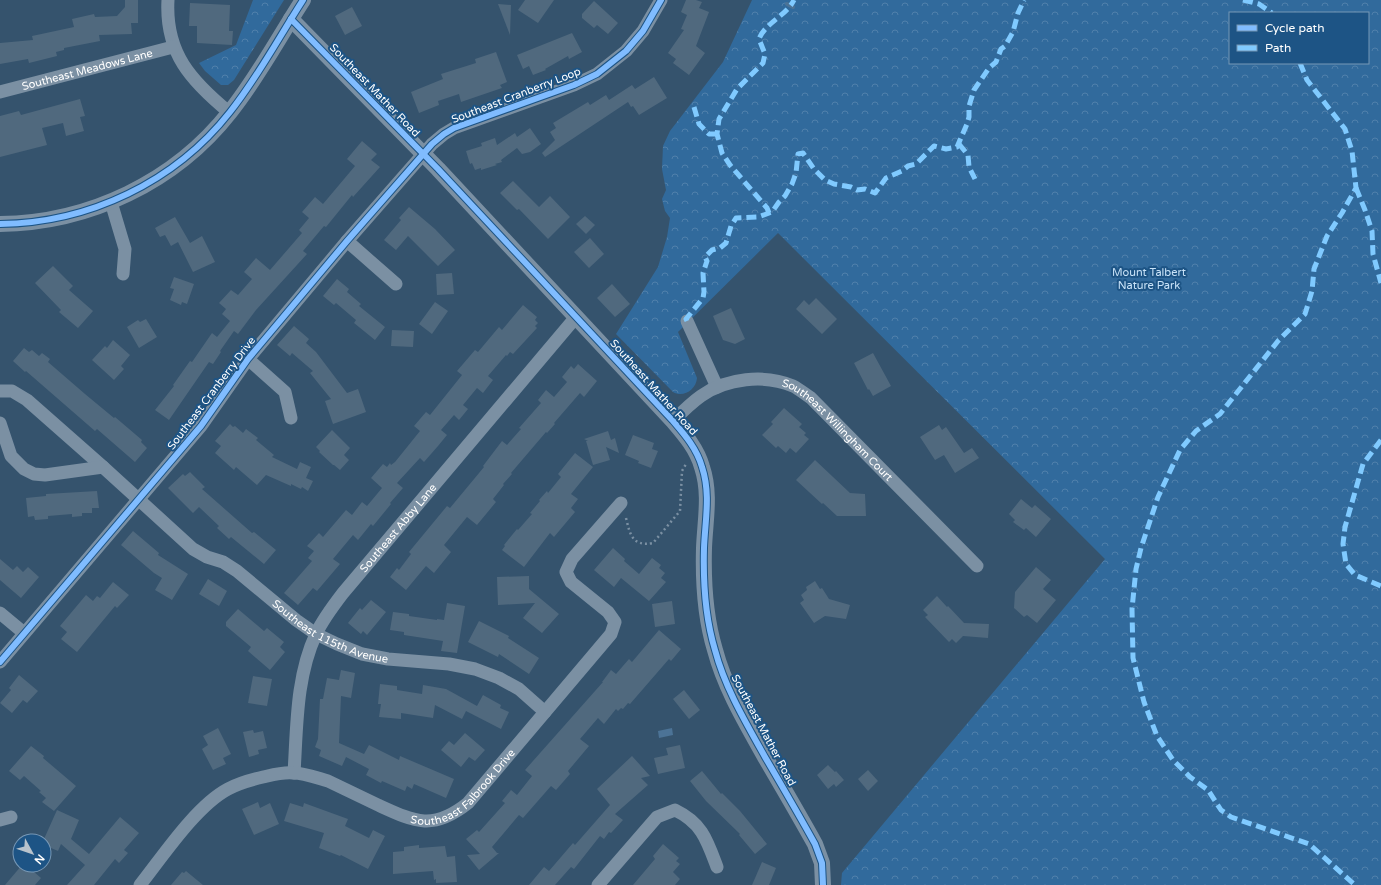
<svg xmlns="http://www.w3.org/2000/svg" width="1381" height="885" font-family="'Varela Round',sans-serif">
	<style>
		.forest { fill: url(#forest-crowns); fill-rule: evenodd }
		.water { fill: #4c7396 }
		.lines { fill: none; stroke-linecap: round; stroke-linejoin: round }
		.stream { stroke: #4c7396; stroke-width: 4 }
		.building { fill: #50697e }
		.path { stroke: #7b90a3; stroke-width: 2.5; stroke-dasharray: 2 3; stroke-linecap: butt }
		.minor { stroke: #7b90a3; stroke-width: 13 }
		.tertiary { stroke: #7b90a3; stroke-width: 16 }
		.quiet { stroke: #80caff; stroke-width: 5; stroke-dasharray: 10 5; stroke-linecap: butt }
		.cycleway-casing { stroke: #1d5485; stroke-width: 8 }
		.cycleway { stroke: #80bcff; stroke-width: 6 }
		.labels { text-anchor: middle; stroke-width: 4; stroke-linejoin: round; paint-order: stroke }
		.street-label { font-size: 11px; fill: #fff; stroke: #1d5485 }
		.park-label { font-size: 11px; fill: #c9e3f8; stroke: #1d5485 }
	</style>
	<defs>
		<pattern id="forest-crowns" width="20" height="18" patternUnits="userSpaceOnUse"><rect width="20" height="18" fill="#316a9c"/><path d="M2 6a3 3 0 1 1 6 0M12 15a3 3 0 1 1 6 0" fill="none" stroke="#5080ab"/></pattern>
	</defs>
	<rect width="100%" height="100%" fill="#35536d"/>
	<g class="forest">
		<path d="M253,0H284L234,80L228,85H221L205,71L199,63L236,45Z"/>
		<path d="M752,0H1381V885H841L842,873L1105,559L778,233L678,332L697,378C696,390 683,398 673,392L616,334L658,267L667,237L670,218L665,211L662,199L666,190L662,169L663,146L670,131L723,62ZM1230,13H1368V63H1230Z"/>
	</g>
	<path class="water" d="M672,728L673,735L659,738L658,731Z"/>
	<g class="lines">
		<path class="stream" d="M787,4L793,7"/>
	</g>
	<g class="building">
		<path d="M125,0H138V23H131L132,34L99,35L100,41L64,48V50L56,52L57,56L29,63L28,59L0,64V43L33,40L32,36L74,27L72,19L94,14L95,17L117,16L125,7Z"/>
		<path d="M525,0H554L538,23L518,10Z"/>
		<path d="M686,0H696L702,2L699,8L709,12L696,46L705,53L689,75L673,63L676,59L668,53L684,30L681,29L687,15L681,12Z"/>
		<path d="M594,1L618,23L608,34L597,25L594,28L582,18V14Z"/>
		<path d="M190,3L230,5L229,31H233L232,45L197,43V26H189Z"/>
		<path d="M498,4L511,5L510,35Z"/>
		<path d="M352,7L362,26L345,35L335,16Z"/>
		<path d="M572,33L582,52L569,59L568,56L545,69L546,70L533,75L529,66L523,69L517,55Z"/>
		<path d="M496,52L507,82L500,85L502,88L461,102L459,94L438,101L439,105L419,113L411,92L443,79L441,74L476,63L475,59Z"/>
		<path d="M654,77L667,98L639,115L633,106L631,107L628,102L545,157L542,153L555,140L550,132L556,128L553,123L588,102L590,105L606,95L609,100L632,85L635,89Z"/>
		<path d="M80,99L85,116L80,117L84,131L66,136L63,123L42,128L47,145L0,157V116L19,111L21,115Z"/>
		<path d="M530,128L541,144L530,152L522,154L517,148L501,160L502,162L495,164L497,165L481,170V168L475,170L472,163L470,164L466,151L482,146L481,143L495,138L497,145L515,133L517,137Z"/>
		<path d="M362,141L377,154L371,160L380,167L353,197L352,195L326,227L324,226L303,251L307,254L256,310L238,334L234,331L220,351L221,352L213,364L209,362L169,420L155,410L174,386L173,385L190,361L192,362L212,333L217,337L230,321L222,314L226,309L219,303L231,290L238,295L252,279L244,272L256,258L270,270L302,233L299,230L309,218L302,212L315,197L323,204L355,166L347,159Z"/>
		<path d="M513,181L539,207L550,196L570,217L548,239L519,209L517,210L500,193Z"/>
		<path d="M409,207L435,229L455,250L438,266L408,236L396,250L384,240L401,220L399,218Z"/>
		<path d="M585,216L595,225L586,234L576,224Z"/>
		<path d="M175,217L190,243L202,236L215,262L193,272L178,242L171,246L165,235L160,237L155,228Z"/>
		<path d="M590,238L604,254L589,268L574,252Z"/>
		<path d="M53,266L73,286L69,290L93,311L78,328L59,312L61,310L35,283Z"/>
		<path d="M452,273L454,294L437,295L436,274Z"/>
		<path d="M174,277L194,284L187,304L182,302L181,305L170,300L174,289L170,288Z"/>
		<path d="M337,279L349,289L347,292L361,304L359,306L385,327L375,340L354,323L356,320L336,303L334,305L323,296Z"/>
		<path d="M612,284L630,304L615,317L597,298Z"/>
		<path d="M816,298L837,319L822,334L796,309L804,300L809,305Z"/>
		<path d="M435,302L448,311L432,334L419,324Z"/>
		<path d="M523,305L537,317L535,320L538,323L535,326L537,328L513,354L510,352L507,356L506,355L488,376L493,380L483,393L477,388L463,405L468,409L459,420L454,415L441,430L447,435L438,446L424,462L420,458L397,483L403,488L390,503L391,504L373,526L371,524L358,540L353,535L333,559L340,564L317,591L313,588L298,605L284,593L312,561L308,558L314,551L307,546L319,533L323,537L346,510L352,515L362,502L367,506L382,488L371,478L383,464L387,467L390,463L391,465L395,462L420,431L414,426L426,412L430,415L462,375L457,371L475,350L478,352L499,327L502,330Z"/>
		<path d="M731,308L745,339L735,344L723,340L713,316Z"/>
		<path d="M146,319L157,337L139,348L127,327L138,320L140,322Z"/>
		<path d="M294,326L309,339L306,343L316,352L347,393L358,389L366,412L333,424L325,401L331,399L310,373L313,371L292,353L290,356L277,345Z"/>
		<path d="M392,330L414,331L413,347L391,346Z"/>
		<path d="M113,340L130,355L121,366L124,369L114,380L92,360L105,346L107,348Z"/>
		<path d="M24,348L29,352L32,350L39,356L42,353L50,359L48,362L85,394L114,418L115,417L142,440L141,442L147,448L135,462L97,429L95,431L26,371L25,372L13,361Z"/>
		<path d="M873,353L891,386L873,396L869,389L868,390L854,363Z"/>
		<path d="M578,364L597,381L584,397L580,393L554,423L555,424L547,433L546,432L511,473L512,474L503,484L504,485L493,499L496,502L477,525L467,517L444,545L451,552L434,573L426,566L406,590L390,577L397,568L399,570L411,554L409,552L447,506L450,508L484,467L483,466L502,441L507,445L521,429L519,428L541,403L538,400L546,390L554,397L567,382L562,377L571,366L574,369Z"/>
		<path d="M784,408L802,424L799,427L806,433L804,435L809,439L796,453L790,448L786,453L778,446L776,448L762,435L773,424L771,422Z"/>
		<path d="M230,424L233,427L235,426L243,433L246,429L258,438L256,440L274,455L272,457L297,469L300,462L311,467L306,478L313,481L308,491L302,487L301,489L291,484V486L266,475L257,485L236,467L234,470L215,453L221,446L215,441Z"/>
		<path d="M939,425L942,430L946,427L964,453L972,448L979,458L955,473L944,455L935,460L920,437Z"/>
		<path d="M332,430L350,448L344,455L349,460L340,470L334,465H333L319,452L320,451L316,447Z"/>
		<path d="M608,431L611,440L615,438L619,453L606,447L610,460L593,465L586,441H588L584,439Z"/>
		<path d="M633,435L654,443L652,449L658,451L651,468L638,463L639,461L625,455Z"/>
		<path d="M575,453L593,467L571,494L578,499L571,508L575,512L554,537L550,533L524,567L502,550L505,546L504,545L517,529L518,530L532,514L530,513L540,501L539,500L547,491L548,493L561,477L558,474Z"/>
		<path d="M815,460L850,493L865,494L866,516H837L823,503L822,504L796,480Z"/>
		<path d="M190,472L205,487L202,489L252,533L254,532L276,550L264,564L231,537L229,539L217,528L219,526L199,507L193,513L168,488L183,474L185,476Z"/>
		<path d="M97,491L99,508H92V513H82V516L72,517V514L48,516V519L35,520L34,516L28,517L26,498L46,496V494Z"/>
		<path d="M1021,499L1032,508L1035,505L1051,519L1036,537L1026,528L1024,530L1013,522L1015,520L1009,514Z"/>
		<path d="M133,531L159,553L158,555L188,574L172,600L155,590L162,578L154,573L121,545Z"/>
		<path d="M613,548L625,559L624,561L639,574L652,558L661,565L659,568L665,573L661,578L666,582L649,601L621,578L614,587L594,570Z"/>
		<path d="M0,559L13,570L17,566L23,572L28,567L39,577L21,598L0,580Z"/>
		<path d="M1036,567L1051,580L1043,589L1056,600L1037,623L1027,615L1024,617L1014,608L1015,592Z"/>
		<path d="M529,576V589L559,614L542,633L523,618L535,603L498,605L497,577Z"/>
		<path d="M208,579L227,591L219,606L199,594Z"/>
		<path d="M815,581L820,589L822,588L829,599L850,605L846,619L825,616L814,623L800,603L804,600L801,595L807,590L806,587Z"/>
		<path d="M113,582L129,595L117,608L115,606L77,652L61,639L67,632L60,626L86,595L93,601L97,596L100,598Z"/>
		<path d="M937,596L947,607L948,606L964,623L989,624L988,638L963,636L956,643L952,639L949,642L925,617L928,615L923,610Z"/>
		<path d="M371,600L386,612L367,635L363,631L361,634L348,623L360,608L362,610Z"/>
		<path d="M672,601L675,624L655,627L652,604Z"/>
		<path d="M447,603L465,606L457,653L441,651L443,641L404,635V632L390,630L393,612L409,614V616L437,620V619L444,620Z"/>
		<path d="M238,609L264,631L267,628L284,642L280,647L285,652L270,670L248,651L251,647L226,626V622Z"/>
		<path d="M479,621L509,636L508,638L539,658L529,674L499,654L498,657L468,642Z"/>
		<path d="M659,630L681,649L671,661L669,659L630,704L628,703L623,709L621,708L618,711L616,709L604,724L598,718L580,739L589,746L568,771L570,774L556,790L551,786L523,818L519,815L492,847L497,853H499L479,870L467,855L480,854L466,839L477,830L479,832L505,803L502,801L511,790L517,795L532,776L525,770L603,682H602L611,670L616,674L629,659L632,662Z"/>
		<path d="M341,670L355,673L351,698L341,696L339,743L364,754L369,745L399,760L400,756L454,779L446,798L414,784L412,789L407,786L405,791L382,781L381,783L366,775L369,769L346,757L342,766L319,756L321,750L315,747L318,739L320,699H323L327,678L339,680Z"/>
		<path d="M19,675L38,691L27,703L23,700L12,713L0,703L11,690L9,688Z"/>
		<path d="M253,676L272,679L267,706L248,703Z"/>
		<path d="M380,684L397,686V690L422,694L423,685L446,689L477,706L483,695L501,705L500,708L509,712L501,729L466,711L462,719L435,705L433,718L401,713V719L379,717L381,704H378Z"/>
		<path d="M684,690L700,710L689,719L673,699Z"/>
		<path d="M218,728L231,754L223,758L226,764L213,770L202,749L208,745L203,736Z"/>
		<path d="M253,730L254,733L263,731L267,748L258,750L259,754L249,757L243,732Z"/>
		<path d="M465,733L485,750L475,761L469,757L461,767L441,750L449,741L454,745Z"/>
		<path d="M680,745L685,768L658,774L654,758L668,755L666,748Z"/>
		<path d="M31,746L44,756L43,758L76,786L54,811L42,802L46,798L39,792L41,791L24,776L20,780L9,771Z"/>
		<path d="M632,756L650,776L641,778L648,785L615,814L623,820L611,833L609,832L604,839L600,836L574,869L571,867L555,885H529L544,867L549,871L573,843L575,845L610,805L597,789Z"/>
		<path d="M828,765L835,772L836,771L844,780L836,787L834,784L828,789L817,775Z"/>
		<path d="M868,770L878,781L868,791L858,779Z"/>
		<path d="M702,771L721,794L722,793L740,811L767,844L755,854L739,835L740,834L706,801L690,781Z"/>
		<path d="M258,802L260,808L270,803L279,824L254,835L242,809Z"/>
		<path d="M290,803L303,807L304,803L348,819L345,826L369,838L373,830L385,836L368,869L341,855L340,856L319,848L324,833L284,821Z"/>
		<path d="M57,810L79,820L71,839L89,854L120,817L139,833L124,850L128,853L119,863L115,859L94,885H67L85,865L61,844L58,851L44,845V839Z"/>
		<path d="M663,844L679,858L676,861L680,864L673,872L680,879L675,885H633L655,859L653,856Z"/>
		<path d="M419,845V848L445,846L447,857L455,856L457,882L436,883V879L434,880L433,871L393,874V852L404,851V847Z"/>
		<path d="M762,862L776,868L769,885H752Z"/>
		<path d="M22,865H26L41,878L35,885H5Z"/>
		<path d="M186,871L203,885H171L182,872L184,873Z"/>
	</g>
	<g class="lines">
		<path class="path" d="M626,518C630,534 632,547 653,543L680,511L682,471L686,464"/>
		<g class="minor">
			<path d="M168,0C165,53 191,81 230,113"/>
			<path id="s1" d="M0,92L173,47"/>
			<path d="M111,202L125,249L123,274"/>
			<path d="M347,241L396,284"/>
			<path d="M687,321L717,387"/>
			<path d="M248,359L285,392L291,418"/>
			<path id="s2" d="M0,391H12L27,400L103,467L193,549L207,557L223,562L237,571L296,620L316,634L337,644L362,654L388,659L449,664L475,669L499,678L519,689L545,712"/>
			<path id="s3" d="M673,421C682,412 691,403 701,396C726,378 765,374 793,386C799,389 805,394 811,398L977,566"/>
			<path d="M0,423L11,456L24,469L34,474L45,475L103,467"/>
			<path d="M0,613L24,633"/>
			<path d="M0,662L201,426L248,359L347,241L432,144L444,134L454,128L574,85L597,74L626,51L643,31L661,0"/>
			<path id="s4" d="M294,773C297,726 296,677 316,634C323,619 333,606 343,593L576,317"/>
			<path d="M0,820L11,817"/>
			<path id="s5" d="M140,885C163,856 196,806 228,789C239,783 250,780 263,777C272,775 283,772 293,773C304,773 317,778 328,781C345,789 361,797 378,805C415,822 433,831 468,803L611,634L615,622L608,612L571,582L566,572L572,559L621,503"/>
			<path d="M598,885L657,817L675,810C702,823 707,840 717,867"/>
		</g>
		<g class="tertiary">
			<path d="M291,19L438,169L673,421C685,435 697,449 702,467C711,494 705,521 704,548C703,583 705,617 715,650C725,688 746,723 765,757C782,786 799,815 815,844L822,863L823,885"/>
			<path d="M0,224C89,223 175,182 230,112C258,77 279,37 303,0"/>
		</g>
		<g class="quiet">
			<path d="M1243,0L1259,4L1272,13"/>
			<path d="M1300,63L1307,80L1345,129L1352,151L1356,188L1342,213L1327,236L1314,269L1312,291L1305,314L1278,341L1220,414L1196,431L1180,450L1158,497L1141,548L1136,569L1132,609L1133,658L1144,702L1157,736L1173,760L1190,777L1208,790L1221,810L1231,817L1309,844L1355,885"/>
			<path d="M694,107L699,124L709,134H717"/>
			<path d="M959,144L968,155L969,167L975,179"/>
			<path d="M1356,188L1365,210L1372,231L1373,254L1381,283"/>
			<path d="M769,213L767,208L730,165L722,153L717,134L719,119L737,89L763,63L765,54L759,39C765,23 786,16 794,0"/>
			<path d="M687,321L686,319L703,298L704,292L703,273L707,261L705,257L712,250L720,248L726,243L731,226L736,218L758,217L772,212L779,202L785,196L792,184L796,173L798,154L803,153L814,169L825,180L834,184L851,187L857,190L865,189L875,193L886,178L902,171L908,166L916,164L934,146L946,149L957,147L967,124L969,117V106L974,90L989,68L996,62L1001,49L1005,46L1013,32L1018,13L1024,0"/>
			<path d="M1381,440L1363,464L1345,527L1343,544L1346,564L1355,575L1381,586"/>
		</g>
		<defs>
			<g id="cycleway">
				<path d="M291,19L438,169L673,421C685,435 697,449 702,467C711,494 705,521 704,548C703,583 705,617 715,650C725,688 746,723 765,757C782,786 799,815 815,844L822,863L823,885"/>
				<path d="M0,224C89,223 175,182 230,112C258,77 279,37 303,0"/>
				<path d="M0,662L201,426L248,359L347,241L432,144L444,134L454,128L574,85L597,74L626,51L643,31L661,0"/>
			</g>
		</defs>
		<use href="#cycleway" class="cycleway-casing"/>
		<use href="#cycleway" class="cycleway"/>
	</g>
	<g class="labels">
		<g class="street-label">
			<text dy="4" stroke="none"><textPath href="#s1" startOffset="90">Southeast Meadows Lane</textPath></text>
			<text transform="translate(375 90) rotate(46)" y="4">Southeast Mather Road</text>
			<text transform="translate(516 95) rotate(-21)" y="4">Southeast Cranberry Loop</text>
			<text transform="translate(654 387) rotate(48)" y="4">Southeast Mather Road</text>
			<text transform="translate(211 393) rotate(-53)" y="4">Southeast Cranberry Drive</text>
			<text dy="4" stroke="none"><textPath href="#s3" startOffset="196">Southeast Willingham Court</textPath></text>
			<text dy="4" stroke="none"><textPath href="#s4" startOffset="276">Southeast Abby Lane</textPath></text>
			<text dy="4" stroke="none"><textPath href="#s2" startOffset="415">Southeast 115th Avenue</textPath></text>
			<text transform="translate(764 730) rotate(62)" y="4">Southeast Mather Road</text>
			<text dy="4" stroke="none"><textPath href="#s5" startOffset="391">Southeast Falbrook Drive</textPath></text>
		</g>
		<g class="park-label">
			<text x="1149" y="276">Mount Talbert<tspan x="1149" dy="13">Nature Park</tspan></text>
		</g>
	</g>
	<rect x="1229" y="12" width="140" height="52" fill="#1d5485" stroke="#7798b6"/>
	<rect x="1237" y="25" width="20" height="6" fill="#80bcff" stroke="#7798b6"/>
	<text x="1265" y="32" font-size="12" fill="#ffffff">Cycle path</text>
	<rect x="1237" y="45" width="20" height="6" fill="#80caff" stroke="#7798b6"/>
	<text x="1265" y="52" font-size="12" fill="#ffffff">Path</text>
	<g transform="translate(32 853) rotate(130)"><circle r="19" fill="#1d5485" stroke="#7798b6"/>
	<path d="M0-3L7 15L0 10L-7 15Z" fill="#b8c3cc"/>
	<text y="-6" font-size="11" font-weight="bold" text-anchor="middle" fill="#ffffff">N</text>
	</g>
</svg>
